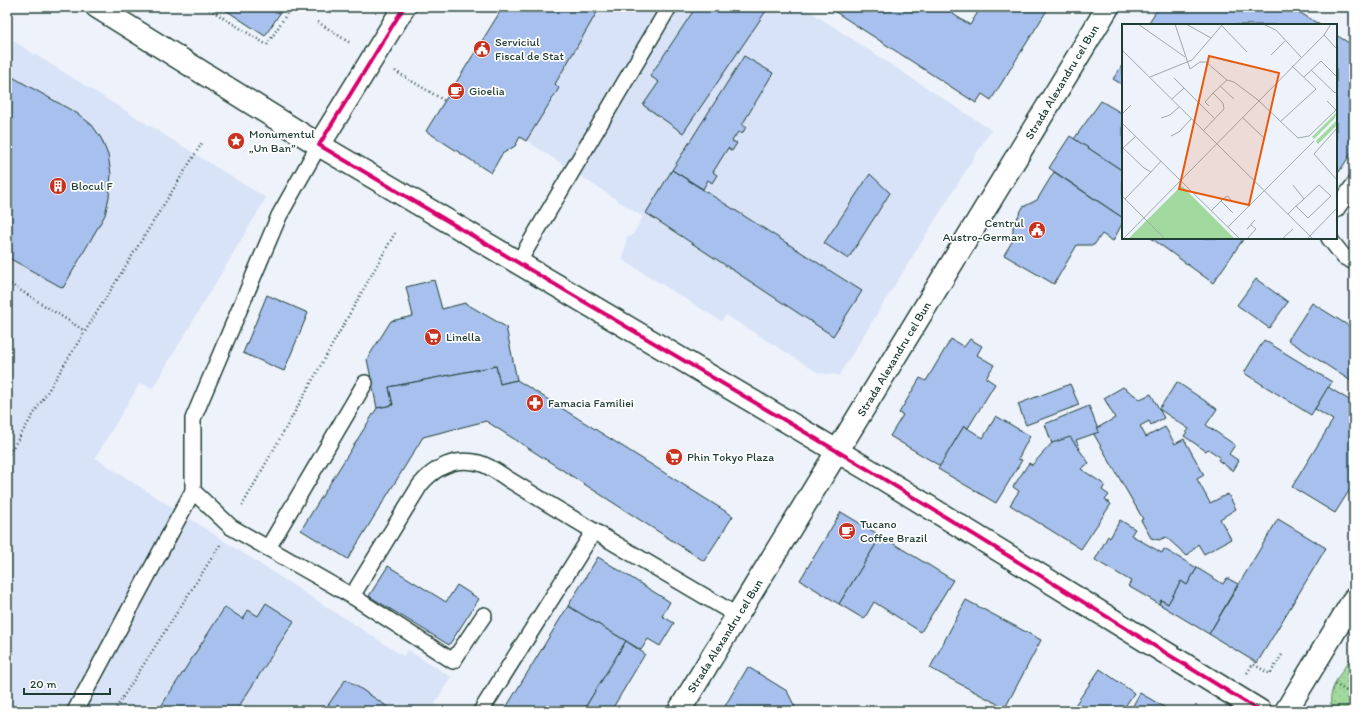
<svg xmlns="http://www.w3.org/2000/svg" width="1361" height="718" font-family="Itim,sans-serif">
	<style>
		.built { fill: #d8e3f7 }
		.park { fill: url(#park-dots); stroke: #608b69 }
		.building { fill: #a7c0ed; stroke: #1f3d34 }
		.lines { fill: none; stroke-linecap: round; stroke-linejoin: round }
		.service-casing { stroke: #1f3d34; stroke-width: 18 }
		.secondary-casing { stroke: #1f3d34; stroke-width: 25 }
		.primary-casing { stroke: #1f3d34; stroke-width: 25 }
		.path { stroke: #1f3d34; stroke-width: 2.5; stroke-dasharray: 1 3; stroke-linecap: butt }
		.service { stroke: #fff; stroke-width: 15 }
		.secondary { stroke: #fff; stroke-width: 22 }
		.primary { stroke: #fff; stroke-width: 22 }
		.cycleway-casing { stroke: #fff; stroke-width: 6 }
		.cycleway { stroke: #d6006c; stroke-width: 4 }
		.labels { text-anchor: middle; stroke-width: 3.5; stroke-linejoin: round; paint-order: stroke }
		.poi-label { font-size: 12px; fill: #1f3d34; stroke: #fff; text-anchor: start }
		.street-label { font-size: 12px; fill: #1f3d34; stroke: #fff }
		.inset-road { fill: none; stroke: #9baaab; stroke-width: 1 }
		.view { fill: #e8590c; fill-opacity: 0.15; stroke: #e8590c; stroke-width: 2 }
		.inset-edge { fill: none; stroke: #1f3d34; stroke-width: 2 }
	</style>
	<defs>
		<pattern id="park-dots" width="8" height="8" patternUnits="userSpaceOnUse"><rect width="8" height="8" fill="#a1d99e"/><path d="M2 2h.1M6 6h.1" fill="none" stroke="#8abb89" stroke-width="1.8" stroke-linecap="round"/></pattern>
	</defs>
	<rect width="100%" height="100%" fill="#edf2fb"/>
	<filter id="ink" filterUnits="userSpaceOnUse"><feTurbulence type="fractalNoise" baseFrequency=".025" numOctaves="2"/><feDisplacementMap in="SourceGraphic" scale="8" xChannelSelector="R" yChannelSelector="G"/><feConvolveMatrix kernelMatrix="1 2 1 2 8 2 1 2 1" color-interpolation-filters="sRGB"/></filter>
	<g filter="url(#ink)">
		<g class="built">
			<path d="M504,7H763L772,13L775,7H803L991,130L839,375L819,373L726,315L721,321L623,260L627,236L631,237L643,217L521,137L515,146L502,154L438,110Z"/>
			<path d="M7,37L266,198L153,388L140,383L95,458L403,656L408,650L451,677L435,703L439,711H7Z"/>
		</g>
		<path class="park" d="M1354,653V711H1337L1331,705C1328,686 1345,668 1354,653Z"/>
		<g class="building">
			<path d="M221,7H284L265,36Z"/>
			<path d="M503,7H600L555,84L559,88L526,141L520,137L515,146L502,154L491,173L426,131Z"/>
			<path d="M696,7H760L766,11L683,133L643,105L659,82L650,76Z"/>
			<path d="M837,7H942L970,25L981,7H1049L991,100L982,94L976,103L834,11Z"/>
			<path d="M1159,7H1291L1320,25H1147Z"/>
			<path d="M1336,35L1354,46V149L1339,172L1336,167Z"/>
			<path d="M744,56L773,73L742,125L746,127L742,134L738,132L732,141L737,143L732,151L728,148L713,172L717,175L712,183L708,180L703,189L672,170Z"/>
			<path d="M1123,64V85L1113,79Z"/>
			<path d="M7,74L78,114L92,125L101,138L108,155L111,174L109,197L105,215L63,288L7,257Z"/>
			<path d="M1101,101L1123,114V171L1074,139Z"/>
			<path d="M1070,136L1123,171V218L1049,168Z"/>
			<path d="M672,170L862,291L833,336L646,213Z"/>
			<path d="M1054,172L1123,218V222L1113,241L1102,234L1094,245H1077L1054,284L1004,255L1013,240V226L1023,207L1037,200Z"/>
			<path d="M870,174L890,193L848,259L824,243Z"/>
			<path d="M1151,238H1244L1213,283Z"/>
			<path d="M1256,279L1288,302L1269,328L1237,305Z"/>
			<path d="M434,280L442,309L465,303L506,327L517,380L500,384L496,366L389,387L393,405L377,408L367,359L391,321L413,316L406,287Z"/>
			<path d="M267,295L308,313L284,371L243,353Z"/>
			<path d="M1312,303L1354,329V383L1288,340Z"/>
			<path d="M951,339L964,347L970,339L982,346L977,355L994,365L986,378L995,384L968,428L964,426L940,466L890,436L903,415L899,413L920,378L926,381Z"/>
			<path d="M1264,340L1332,382L1311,415L1244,373Z"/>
			<path d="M496,366L500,384L517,380L733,516L704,561L486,421L423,437L348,559L301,530L377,408L393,405L389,387Z"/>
			<path d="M1177,382L1217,409L1206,425L1235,445L1229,454L1239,461L1233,471L1218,460L1220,457L1208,449L1206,451L1184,436L1189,429L1159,409Z"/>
			<path d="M1070,384L1079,405L1026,425L1018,404Z"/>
			<path d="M1123,387L1140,399L1151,394L1164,418L1151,425L1149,421L1140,426L1146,437L1165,427L1175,444L1184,439L1204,475L1197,479L1210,503L1228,494L1236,509L1220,519L1231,539L1204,554L1198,544L1187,556L1166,537L1159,540L1151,538L1141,520L1143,519L1092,431L1115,418L1104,398Z"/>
			<path d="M1328,387L1354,403V483L1335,513L1292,487L1333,420L1315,409Z"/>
			<path d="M1089,406L1099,432L1076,440L1080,449L1057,458L1045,424Z"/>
			<path d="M996,416L1030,436L1018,459L1022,460L996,503L938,469L964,426L983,438Z"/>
			<path d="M1070,437L1089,463L1081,469L1105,485L1102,490L1109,495L1105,500L1111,504L1081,549L1010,505L1019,491L1013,487L1029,463L1032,465L1052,443Z"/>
			<path d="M841,512L881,536L839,604L800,580Z"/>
			<path d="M1278,519L1326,548L1257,663L1209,634Z"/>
			<path d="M1120,520L1135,529L1131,535L1162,553L1164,549L1197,568L1187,585L1181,581L1168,604L1161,600L1159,604L1128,586L1131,581L1095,560L1108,536L1110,538Z"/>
			<path d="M881,536L953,580L921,632L874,602L864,619L839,604Z"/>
			<path d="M598,557L670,602L662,616L674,623L660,646L648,639L641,650L568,606Z"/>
			<path d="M388,566L446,602L457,585L479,599L449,645L369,596Z"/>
			<path d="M1197,568L1223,584L1227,578L1238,584L1209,634L1159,604L1161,600L1168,604L1181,581L1187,585Z"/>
			<path d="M966,600L1041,640L1005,708L930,668Z"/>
			<path d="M266,603L294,621L236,711H158L225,607L243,619L248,610L258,616Z"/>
			<path d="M568,606L626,641L583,711H504Z"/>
			<path d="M626,641L645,654L611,711H583Z"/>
			<path d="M748,667L787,691L797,711H722Z"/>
			<path d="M1100,669L1134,693L1122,711H1071Z"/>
			<path d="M346,679L394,711H324Z"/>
			<path d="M1140,693L1171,711H1130Z"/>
		</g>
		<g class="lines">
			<defs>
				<g id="service">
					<path d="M319,145L279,216L193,419V491L231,527L352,596L420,485C435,467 455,457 479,463C490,466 499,473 508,479C521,487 534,495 547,503C610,541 674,578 738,616"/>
					<path d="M1336,210L1354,184"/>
					<path d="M1329,238L1344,257L1354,262"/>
					<path d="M518,263L669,7"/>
					<path d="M268,548L365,383"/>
					<path d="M352,596L453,661L484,615"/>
					<path d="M75,711L193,491"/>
					<path d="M481,711L594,531"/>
				</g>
				<g id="secondary">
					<path d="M97,7L319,145"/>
					<path d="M679,711L1108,7"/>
					<path d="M1286,711L1354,599"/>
				</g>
				<path id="primary" d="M404,7L319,145L869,470L1260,711"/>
			</defs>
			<use href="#service" class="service-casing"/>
			<use href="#secondary" class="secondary-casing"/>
			<use href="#primary" class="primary-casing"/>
			<g class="path">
				<path d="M206,7L267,45L291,7"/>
				<path d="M318,22L350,43"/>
				<path d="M395,71L445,101"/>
				<path d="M7,282L85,331"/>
				<path d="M7,457L202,143"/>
				<path d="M242,506L395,233"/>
				<path d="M1247,673L1253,664L1270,674L1283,653"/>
				<path d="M1335,684L1354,696"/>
				<path d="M114,711L220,545"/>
			</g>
			<use href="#service" class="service"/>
			<use href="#secondary" class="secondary"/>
			<use href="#primary" class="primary"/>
			<defs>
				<path id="cycleway" d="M404,7L319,145L869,470L1260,711"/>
			</defs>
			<use href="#cycleway" class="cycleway-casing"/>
			<use href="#cycleway" class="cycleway"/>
		</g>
	</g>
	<defs>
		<symbol id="civic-disc" viewBox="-11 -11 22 22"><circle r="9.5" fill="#c8321e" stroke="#fff"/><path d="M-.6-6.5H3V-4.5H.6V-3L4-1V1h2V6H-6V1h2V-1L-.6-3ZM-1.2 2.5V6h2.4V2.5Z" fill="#fff"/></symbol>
		<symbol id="cafe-disc" viewBox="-11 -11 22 22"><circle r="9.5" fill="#c8321e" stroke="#fff"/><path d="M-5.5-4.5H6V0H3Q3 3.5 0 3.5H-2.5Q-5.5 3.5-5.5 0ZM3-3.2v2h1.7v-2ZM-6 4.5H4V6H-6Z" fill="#fff"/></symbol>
		<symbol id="sight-disc" viewBox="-11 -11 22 22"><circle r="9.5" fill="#c8321e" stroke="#fff"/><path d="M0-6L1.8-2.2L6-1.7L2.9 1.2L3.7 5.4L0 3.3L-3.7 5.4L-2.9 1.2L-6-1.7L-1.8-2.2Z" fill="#fff"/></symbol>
		<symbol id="building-disc" viewBox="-11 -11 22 22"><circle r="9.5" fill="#c8321e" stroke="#fff"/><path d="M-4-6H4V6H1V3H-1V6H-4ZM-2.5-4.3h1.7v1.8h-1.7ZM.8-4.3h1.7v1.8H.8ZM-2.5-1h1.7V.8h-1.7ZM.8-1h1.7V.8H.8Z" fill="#fff"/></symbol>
		<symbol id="supermarket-disc" viewBox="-11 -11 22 22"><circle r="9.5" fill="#c8321e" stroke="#fff"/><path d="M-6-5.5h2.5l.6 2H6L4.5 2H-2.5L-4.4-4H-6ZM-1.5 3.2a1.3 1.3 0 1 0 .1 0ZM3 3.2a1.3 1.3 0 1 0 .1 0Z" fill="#fff"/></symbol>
		<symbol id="pharmacy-disc" viewBox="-11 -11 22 22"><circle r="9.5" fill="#c8321e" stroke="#fff"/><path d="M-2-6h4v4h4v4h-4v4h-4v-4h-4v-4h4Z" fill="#fff"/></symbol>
	</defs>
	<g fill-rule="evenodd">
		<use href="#civic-disc" x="472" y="39" width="20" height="20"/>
		<use href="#cafe-disc" x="446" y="81" width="20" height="20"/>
		<use href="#sight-disc" x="226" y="131" width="20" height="20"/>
		<use href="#building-disc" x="48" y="176" width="20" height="20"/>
		<use href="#civic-disc" x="1027" y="220" width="20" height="20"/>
		<use href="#supermarket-disc" x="423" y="327" width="20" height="20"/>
		<use href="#pharmacy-disc" x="525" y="393" width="20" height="20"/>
		<use href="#supermarket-disc" x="664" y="447" width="20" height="20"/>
		<use href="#cafe-disc" x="837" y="521" width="20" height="20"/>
	</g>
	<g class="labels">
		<g class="poi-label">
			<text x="495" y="46">Serviciul<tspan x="495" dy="14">Fiscal de Stat</tspan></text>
			<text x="469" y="95">Gioelia</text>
			<text x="249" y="138">Monumentul<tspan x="249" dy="14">„Un Ban”</tspan></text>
			<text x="71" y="190">Blocul F</text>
			<text x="1024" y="227" text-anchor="end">Centrul<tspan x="1024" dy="14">Austro-German</tspan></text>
			<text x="446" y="341">Linella</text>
			<text x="548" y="407">Famacia Familiei</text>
			<text x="687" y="461">Phin Tokyo Plaza</text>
			<text x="860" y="528">Tucano<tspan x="860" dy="14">Coffee Brazil</tspan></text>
		</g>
		<g class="street-label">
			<text transform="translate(1062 82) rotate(-59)" y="4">Strada Alexandru cel Bun</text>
			<text transform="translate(894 359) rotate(-59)" y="4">Strada Alexandru cel Bun</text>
			<text transform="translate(725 636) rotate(-58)" y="4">Strada Alexandru cel Bun</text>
		</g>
	</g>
	<g transform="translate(1122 24)">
		<rect width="215" height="215" fill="#edf2fb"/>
		<path d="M215,88L212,95L192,115L190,113ZM214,97L215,101L196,120L194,117Z" fill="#a1d99e"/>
		<path d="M59,162L61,163L113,215H6Z" fill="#a1d99e"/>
		<path class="inset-road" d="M16,0L63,33M53,0L68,45L78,38H84L105,56M64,0L89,14M141,0L154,6L179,33M100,2L125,28M202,11L215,25M0,26L191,215M149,31L163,17M189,46L213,69L215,67M28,53L70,36L101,0M182,53L199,37L215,53M52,54L92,94M98,62L112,75M50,75L62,64M136,76L176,114L187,112L215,85M205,77L214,86M87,82L83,78L91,69M0,90L9,81M120,93L142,114M39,94L48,91L57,83M158,98L194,65L170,42M0,99L118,215M215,104L192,130L215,156M81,107L102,85L101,79L91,69L105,56L112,58L136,76M49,112L57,108L69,95M1,124L22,144L29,148L39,137M0,125L14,112M171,161L182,175M0,172L43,215M3,175L29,148M99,177L111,189M89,187L102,174L106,172L109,176M166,190L174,182L182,175L197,161L209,172L186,194L174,182M106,203L192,117M125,205L133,196M1,215L202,11L209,0M125,215L134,205L129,201M160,215L171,205M185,215L215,184"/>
		<path class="view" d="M87,32L157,49L127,181L57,165Z"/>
		<rect width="215" height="215" class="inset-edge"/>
	</g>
	<rect width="1361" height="718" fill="none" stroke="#fff" stroke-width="24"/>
	<rect x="12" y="12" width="1337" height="694" fill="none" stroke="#1f3d34" stroke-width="1.5" filter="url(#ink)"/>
	<path d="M24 688v6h86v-6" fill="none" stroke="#1f3d34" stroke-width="2"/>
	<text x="30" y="688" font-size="12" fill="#1f3d34" stroke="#ffffff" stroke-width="3" paint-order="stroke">20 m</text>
</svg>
